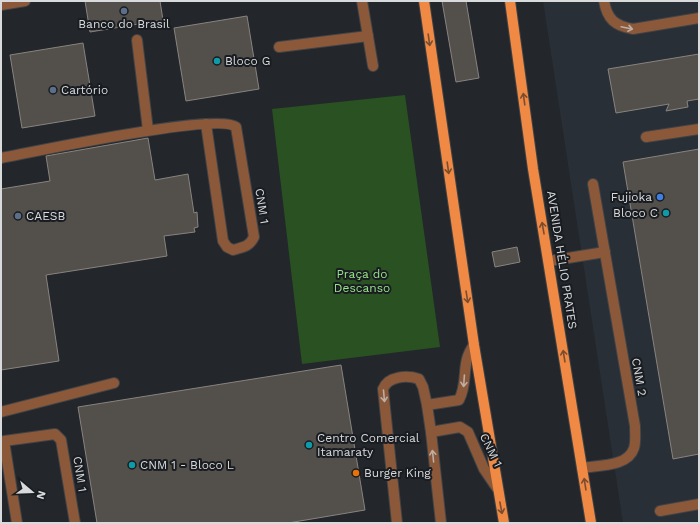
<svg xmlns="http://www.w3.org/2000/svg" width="700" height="524" font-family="'Work Sans',sans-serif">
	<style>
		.built { fill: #282f37 }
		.green { fill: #295122 }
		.building { fill: #53504b; stroke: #88837f }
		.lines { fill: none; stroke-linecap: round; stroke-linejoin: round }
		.minor-casing { stroke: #404346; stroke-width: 12 }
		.major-casing { stroke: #404346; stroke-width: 12 }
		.minor { stroke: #8b593a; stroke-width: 10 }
		.major { stroke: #f08943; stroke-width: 10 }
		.oneway { stroke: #bdada3 }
		.oneway2 { stroke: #7a4d30 }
		.service-dot { fill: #5c6f8a; stroke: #191c20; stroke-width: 1.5 }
		.culture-dot { fill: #0f9aa8; stroke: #191c20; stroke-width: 1.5 }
		.shop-dot { fill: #3f7fe0; stroke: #191c20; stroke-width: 1.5 }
		.food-dot { fill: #e8710a; stroke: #191c20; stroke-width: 1.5 }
		.labels { text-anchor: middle; stroke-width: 4; stroke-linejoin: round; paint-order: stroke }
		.poi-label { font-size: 12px; fill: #d8dadc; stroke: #191c20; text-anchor: start }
		.street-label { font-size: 12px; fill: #d8dadc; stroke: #191c20 }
		.park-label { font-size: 12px; fill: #97e588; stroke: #191c20 }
	</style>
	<rect width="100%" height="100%" fill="#23262a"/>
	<path class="built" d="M543,1H699V523H623Z"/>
	<path class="green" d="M405,95L440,347L302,364L272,109Z"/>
	<g class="building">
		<path d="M85,1H160L163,20L90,32Z"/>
		<path d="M442,1H466L479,78L456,82Z"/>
		<path d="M247,16L259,89L186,101L174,28Z"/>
		<path d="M83,43L95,116L22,128L10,55Z"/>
		<path d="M699,54V99L687,101L688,107L666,111L669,104L616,113L608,69Z"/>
		<path d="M148,138L155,180L188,174L194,213L197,212L198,227L194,228L195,232L164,236L167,256L46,275L59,361L1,370V189L50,181L46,156Z"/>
		<path d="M699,149V454L673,459L623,162Z"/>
		<path d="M517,247L520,262L495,267L492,252Z"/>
		<path d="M341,365L365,510L288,523H97L78,407Z"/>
	</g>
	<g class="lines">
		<defs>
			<g id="minor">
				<path d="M362,1L373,66"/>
				<path d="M604,1C607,19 615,26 633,29L699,18"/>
				<path d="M1,5L25,1"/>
				<path d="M137,40L148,130"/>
				<path d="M279,47L368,36"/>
				<path d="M646,137L699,129"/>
				<path d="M1,158C33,152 219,112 236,127L254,237C249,247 243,247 233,250L227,247L223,241L206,124"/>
				<path d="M549,261L605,252"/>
				<path d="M427,405L431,432"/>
				<path d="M1,412L114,383"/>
				<path d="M582,468C599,465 628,467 634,448C636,442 635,433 635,426L593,184"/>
				<path d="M660,511L699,504"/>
				<path d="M17,523L4,441L55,434L61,440L75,523"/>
				<path d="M397,523L383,389C388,376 407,375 419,379L423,387L427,405L459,400C469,381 460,363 474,345"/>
				<path d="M441,523L431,432L460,427L468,432L484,469L497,488"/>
			</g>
			<g id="major">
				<path d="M424,1L474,345L504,523"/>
				<path d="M510,1L533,169L591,523"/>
			</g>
		</defs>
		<use href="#minor" class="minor-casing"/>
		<use href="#major" class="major-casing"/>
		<use href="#minor" class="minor"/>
		<use href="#major" class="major"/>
	</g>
	<defs><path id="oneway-shaft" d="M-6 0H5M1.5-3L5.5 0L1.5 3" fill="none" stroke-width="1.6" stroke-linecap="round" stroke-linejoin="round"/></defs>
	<g class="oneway">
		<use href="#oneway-shaft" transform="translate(627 28) rotate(12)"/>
		<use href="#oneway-shaft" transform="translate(464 381) rotate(94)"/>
		<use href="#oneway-shaft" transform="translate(384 396) rotate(85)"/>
		<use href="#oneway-shaft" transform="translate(433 456) rotate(-96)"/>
	</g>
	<g class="oneway2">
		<use href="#oneway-shaft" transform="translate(429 40) rotate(82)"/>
		<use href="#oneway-shaft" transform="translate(524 99) rotate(-98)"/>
		<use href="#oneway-shaft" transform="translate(448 168) rotate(82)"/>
		<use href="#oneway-shaft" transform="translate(543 228) rotate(-100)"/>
		<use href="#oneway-shaft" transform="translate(467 297) rotate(81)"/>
		<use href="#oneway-shaft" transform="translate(564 356) rotate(-99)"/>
		<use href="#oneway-shaft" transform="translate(585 484) rotate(-99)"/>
		<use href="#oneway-shaft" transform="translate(501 508) rotate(79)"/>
	</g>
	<g class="service-dot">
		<circle cx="124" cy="11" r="4"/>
		<circle cx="53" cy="90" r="4"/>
		<circle cx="18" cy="216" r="4"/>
	</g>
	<g class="culture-dot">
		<circle cx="217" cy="61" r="4"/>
		<circle cx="666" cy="213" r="4"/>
		<circle cx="309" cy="445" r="4"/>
		<circle cx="132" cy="465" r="4"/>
	</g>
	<circle class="shop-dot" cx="660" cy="197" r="4"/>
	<circle class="food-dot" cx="356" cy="473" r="4"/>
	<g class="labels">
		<g class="poi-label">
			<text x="124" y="28" text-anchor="middle">Banco do Brasil</text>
			<text x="225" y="65">Bloco G</text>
			<text x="61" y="94">Cartório</text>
			<text x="652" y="201" text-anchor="end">Fujioka</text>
			<text x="658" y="217" text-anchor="end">Bloco C</text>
			<text x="26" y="220">CAESB</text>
			<text x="317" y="442">Centro Comercial<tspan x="317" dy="14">Itamaraty</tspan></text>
			<text x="140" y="469">CNM 1 - Bloco L</text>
			<text x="364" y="477">Burger King</text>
		</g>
		<g class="street-label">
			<text transform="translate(262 206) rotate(81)" y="4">CNM 1</text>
			<text transform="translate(562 260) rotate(81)" y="4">AVENIDA HÉLIO PRATES</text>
			<text transform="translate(639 377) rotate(80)" y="4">CNM 2</text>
			<text transform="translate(491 450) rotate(64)" y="4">CNM 1</text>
			<text transform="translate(80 474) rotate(81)" y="4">CNM 1</text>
		</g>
		<g class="park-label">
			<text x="362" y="278">Praça do<tspan x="362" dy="14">Descanso</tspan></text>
		</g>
	</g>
	<rect width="700" height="524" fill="none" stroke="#d8dadc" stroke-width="4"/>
	<g transform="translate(32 492) rotate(109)" stroke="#191c20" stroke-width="3" paint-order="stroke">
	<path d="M0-3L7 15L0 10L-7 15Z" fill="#d8dadc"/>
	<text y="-6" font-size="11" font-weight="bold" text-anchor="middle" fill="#d8dadc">N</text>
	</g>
</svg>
